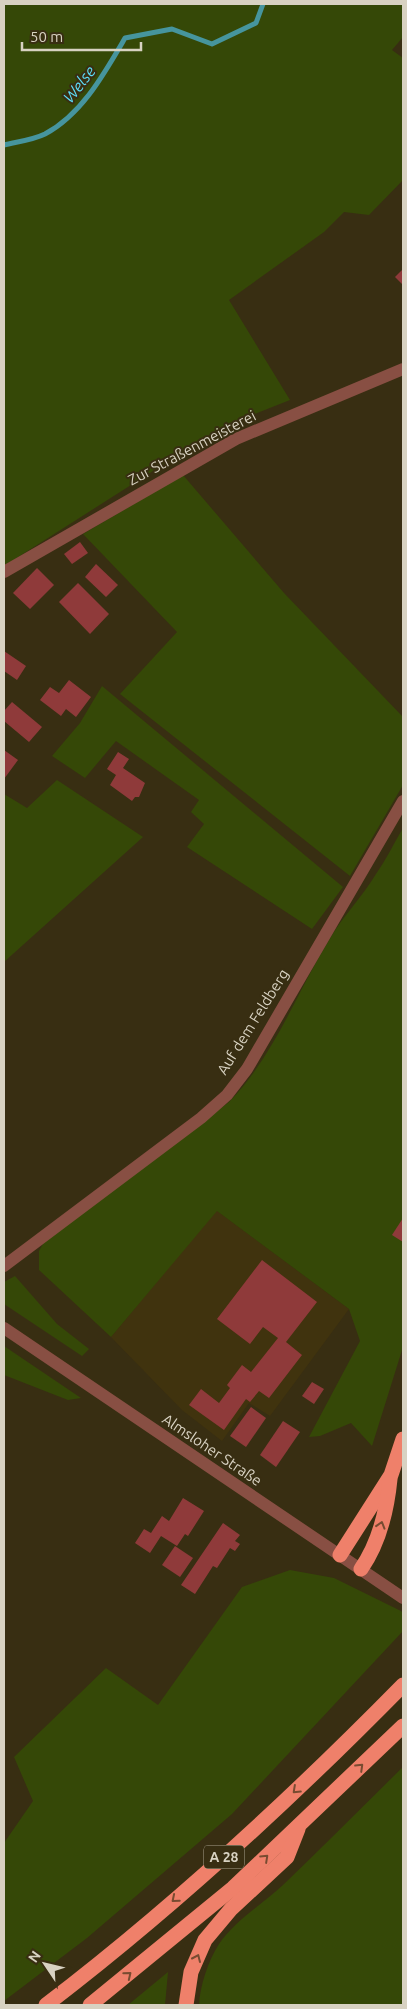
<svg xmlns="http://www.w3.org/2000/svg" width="407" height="2009" font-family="Ubuntu,sans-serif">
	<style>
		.built { fill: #40330e }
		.green { fill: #354807 }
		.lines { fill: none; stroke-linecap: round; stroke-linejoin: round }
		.stream { stroke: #46959e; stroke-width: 5 }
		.building { fill: #8f3a3a }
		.minor { stroke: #884f43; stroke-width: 12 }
		.highway { stroke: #ef806a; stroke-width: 15 }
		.oneway { stroke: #784b31 }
		.labels { text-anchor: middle; stroke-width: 4; stroke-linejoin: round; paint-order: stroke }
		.shield { fill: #382e12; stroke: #a8a18d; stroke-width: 1 }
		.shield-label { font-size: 14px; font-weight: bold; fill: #d8d2c2 }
		.street-label { font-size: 15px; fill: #d8d2c2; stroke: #382e12 }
		.water-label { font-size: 16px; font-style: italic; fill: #5ddcf7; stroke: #382e12 }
	</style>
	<rect width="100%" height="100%" fill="#382e12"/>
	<path class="built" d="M216,1210L349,1309L270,1416L249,1403L222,1441L182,1410L111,1337Z"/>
	<g class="green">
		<path d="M4,4H403V37L392,50L403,58V180L369,215L344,212L324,232L229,300L290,400L222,427L4,566Z"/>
		<path d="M183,475L284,593L403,717V785L350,876L120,694L177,632L83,534Z"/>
		<path d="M102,686L343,887L312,929L187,847L204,824L191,812L199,800L116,741L85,778L52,756L80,723Z"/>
		<path d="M57,780L143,837L4,962V794L27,808Z"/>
		<path d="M403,828V1347L372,1446L351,1423L320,1436L309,1437L360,1341L349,1309L217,1211L111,1337L39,1270V1251L44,1242L229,1102C274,1056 296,994 329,940C343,916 362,897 376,874C386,860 394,843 403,828Z"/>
		<path d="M15,1276L57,1324L89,1349L82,1356L4,1304V1282Z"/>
		<path d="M4,1346L81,1398L68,1400L4,1375Z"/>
		<path d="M290,1570L334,1578L401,1611L403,1613V1631L232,1814L87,1938L4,2001V1843L33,1801L14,1757L106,1668L158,1705L242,1587Z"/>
		<path d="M403,1767V2005H199C200,1986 208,1961 219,1944C235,1920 263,1904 283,1885C324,1846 363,1806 403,1767Z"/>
		<path d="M168,1972L165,2005H128Z"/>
	</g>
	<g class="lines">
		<path class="stream" d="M4,145C16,142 33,140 45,134C82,114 104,74 125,38L172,29L212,44L256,23L263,4"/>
	</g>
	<g class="building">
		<path d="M403,269V285L395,277Z"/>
		<path d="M80,542L88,553L72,564L64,554Z"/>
		<path d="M96,564L118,585L106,597L85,577Z"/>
		<path d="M37,568L54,585L30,609L13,593Z"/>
		<path d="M78,583L109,614L90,634L59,602Z"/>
		<path d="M4,651L26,666L17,680L4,671Z"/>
		<path d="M69,680L91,697L76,717L66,709L61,716L40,700L50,687L59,693Z"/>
		<path d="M12,702L42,727L29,742L4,721V711Z"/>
		<path d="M4,750L18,760L4,779Z"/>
		<path d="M118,752L129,759L123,768L145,783L139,797H135L132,801L110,785L116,775L107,769Z"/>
		<path d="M403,1218V1242L392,1235Z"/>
		<path d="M262,1260L317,1302L286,1342L302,1355L269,1398L259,1391L250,1402L246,1399L224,1430L189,1405L201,1389L219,1403L230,1388L227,1385L242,1365L251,1372L278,1338L263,1327L250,1344L217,1319Z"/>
		<path d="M312,1382L324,1389L314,1404L302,1396Z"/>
		<path d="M251,1407L266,1418L246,1447L230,1436Z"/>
		<path d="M283,1421L300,1432L276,1467L260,1455Z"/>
		<path d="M183,1498L204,1511L188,1536L185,1534L177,1546L161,1536L150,1553L135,1543L144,1529L151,1533L162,1516L169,1521Z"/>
		<path d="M223,1523L240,1535L235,1541L240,1544L235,1551L230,1548L217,1568L213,1566L195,1594L181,1585Z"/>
		<path d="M175,1546L193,1558L180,1577L162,1565Z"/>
	</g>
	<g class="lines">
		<g class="minor">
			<path d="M4,572L236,439L403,369"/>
			<path d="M4,1266L201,1118L227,1095L247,1069L403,801"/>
			<path d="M4,1328L403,1598"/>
		</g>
		<g class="highway">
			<path d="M340,1555L391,1475L403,1439"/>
			<path d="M361,1569C379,1543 387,1510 390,1479"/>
			<path d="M46,2005C173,1908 291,1799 403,1685"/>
			<path d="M90,2005L233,1888L403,1726"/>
			<path d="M186,2005L191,1972L205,1940L231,1909L287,1857L298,1829"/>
		</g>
	</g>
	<defs><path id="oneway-chevron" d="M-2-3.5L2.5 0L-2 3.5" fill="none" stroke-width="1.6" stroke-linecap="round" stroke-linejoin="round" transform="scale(1.25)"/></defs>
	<g class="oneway">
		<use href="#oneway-chevron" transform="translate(381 1525) rotate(-73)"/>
		<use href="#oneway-chevron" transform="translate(360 1767) rotate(-44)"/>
		<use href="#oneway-chevron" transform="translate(296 1790) rotate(137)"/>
		<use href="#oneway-chevron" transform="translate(265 1858) rotate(-43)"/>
		<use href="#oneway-chevron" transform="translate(175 1899) rotate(140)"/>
		<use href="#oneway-chevron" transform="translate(197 1958) rotate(-66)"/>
		<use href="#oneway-chevron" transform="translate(128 1975) rotate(-39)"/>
	</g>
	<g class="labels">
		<rect class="shield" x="204" y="1845.5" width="40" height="23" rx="4"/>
		<g class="shield-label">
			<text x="224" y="1862">A 28</text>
		</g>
		<g class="street-label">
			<text transform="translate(192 448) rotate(-28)" y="5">Zur Straßenmeisterei</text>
			<text transform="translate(253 1022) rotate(-58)" y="5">Auf dem Feldberg</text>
			<text transform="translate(212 1450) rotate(34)" y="5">Almsloher Straße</text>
		</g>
		<g class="water-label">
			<text transform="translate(79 84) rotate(-52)" y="6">Welse</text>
		</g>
	</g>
	<rect width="407" height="2009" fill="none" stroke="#d8d2c2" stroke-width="10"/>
	<g transform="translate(45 1964) rotate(305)" stroke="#382e12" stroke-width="4" paint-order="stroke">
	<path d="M0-4L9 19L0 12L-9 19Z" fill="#d8d2c2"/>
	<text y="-8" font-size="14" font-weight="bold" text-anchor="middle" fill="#d8d2c2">N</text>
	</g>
	<path d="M22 42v8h119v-8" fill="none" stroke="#d8d2c2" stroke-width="2.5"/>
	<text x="30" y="42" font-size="15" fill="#d8d2c2" stroke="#382e12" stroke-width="4" paint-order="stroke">50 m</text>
</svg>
